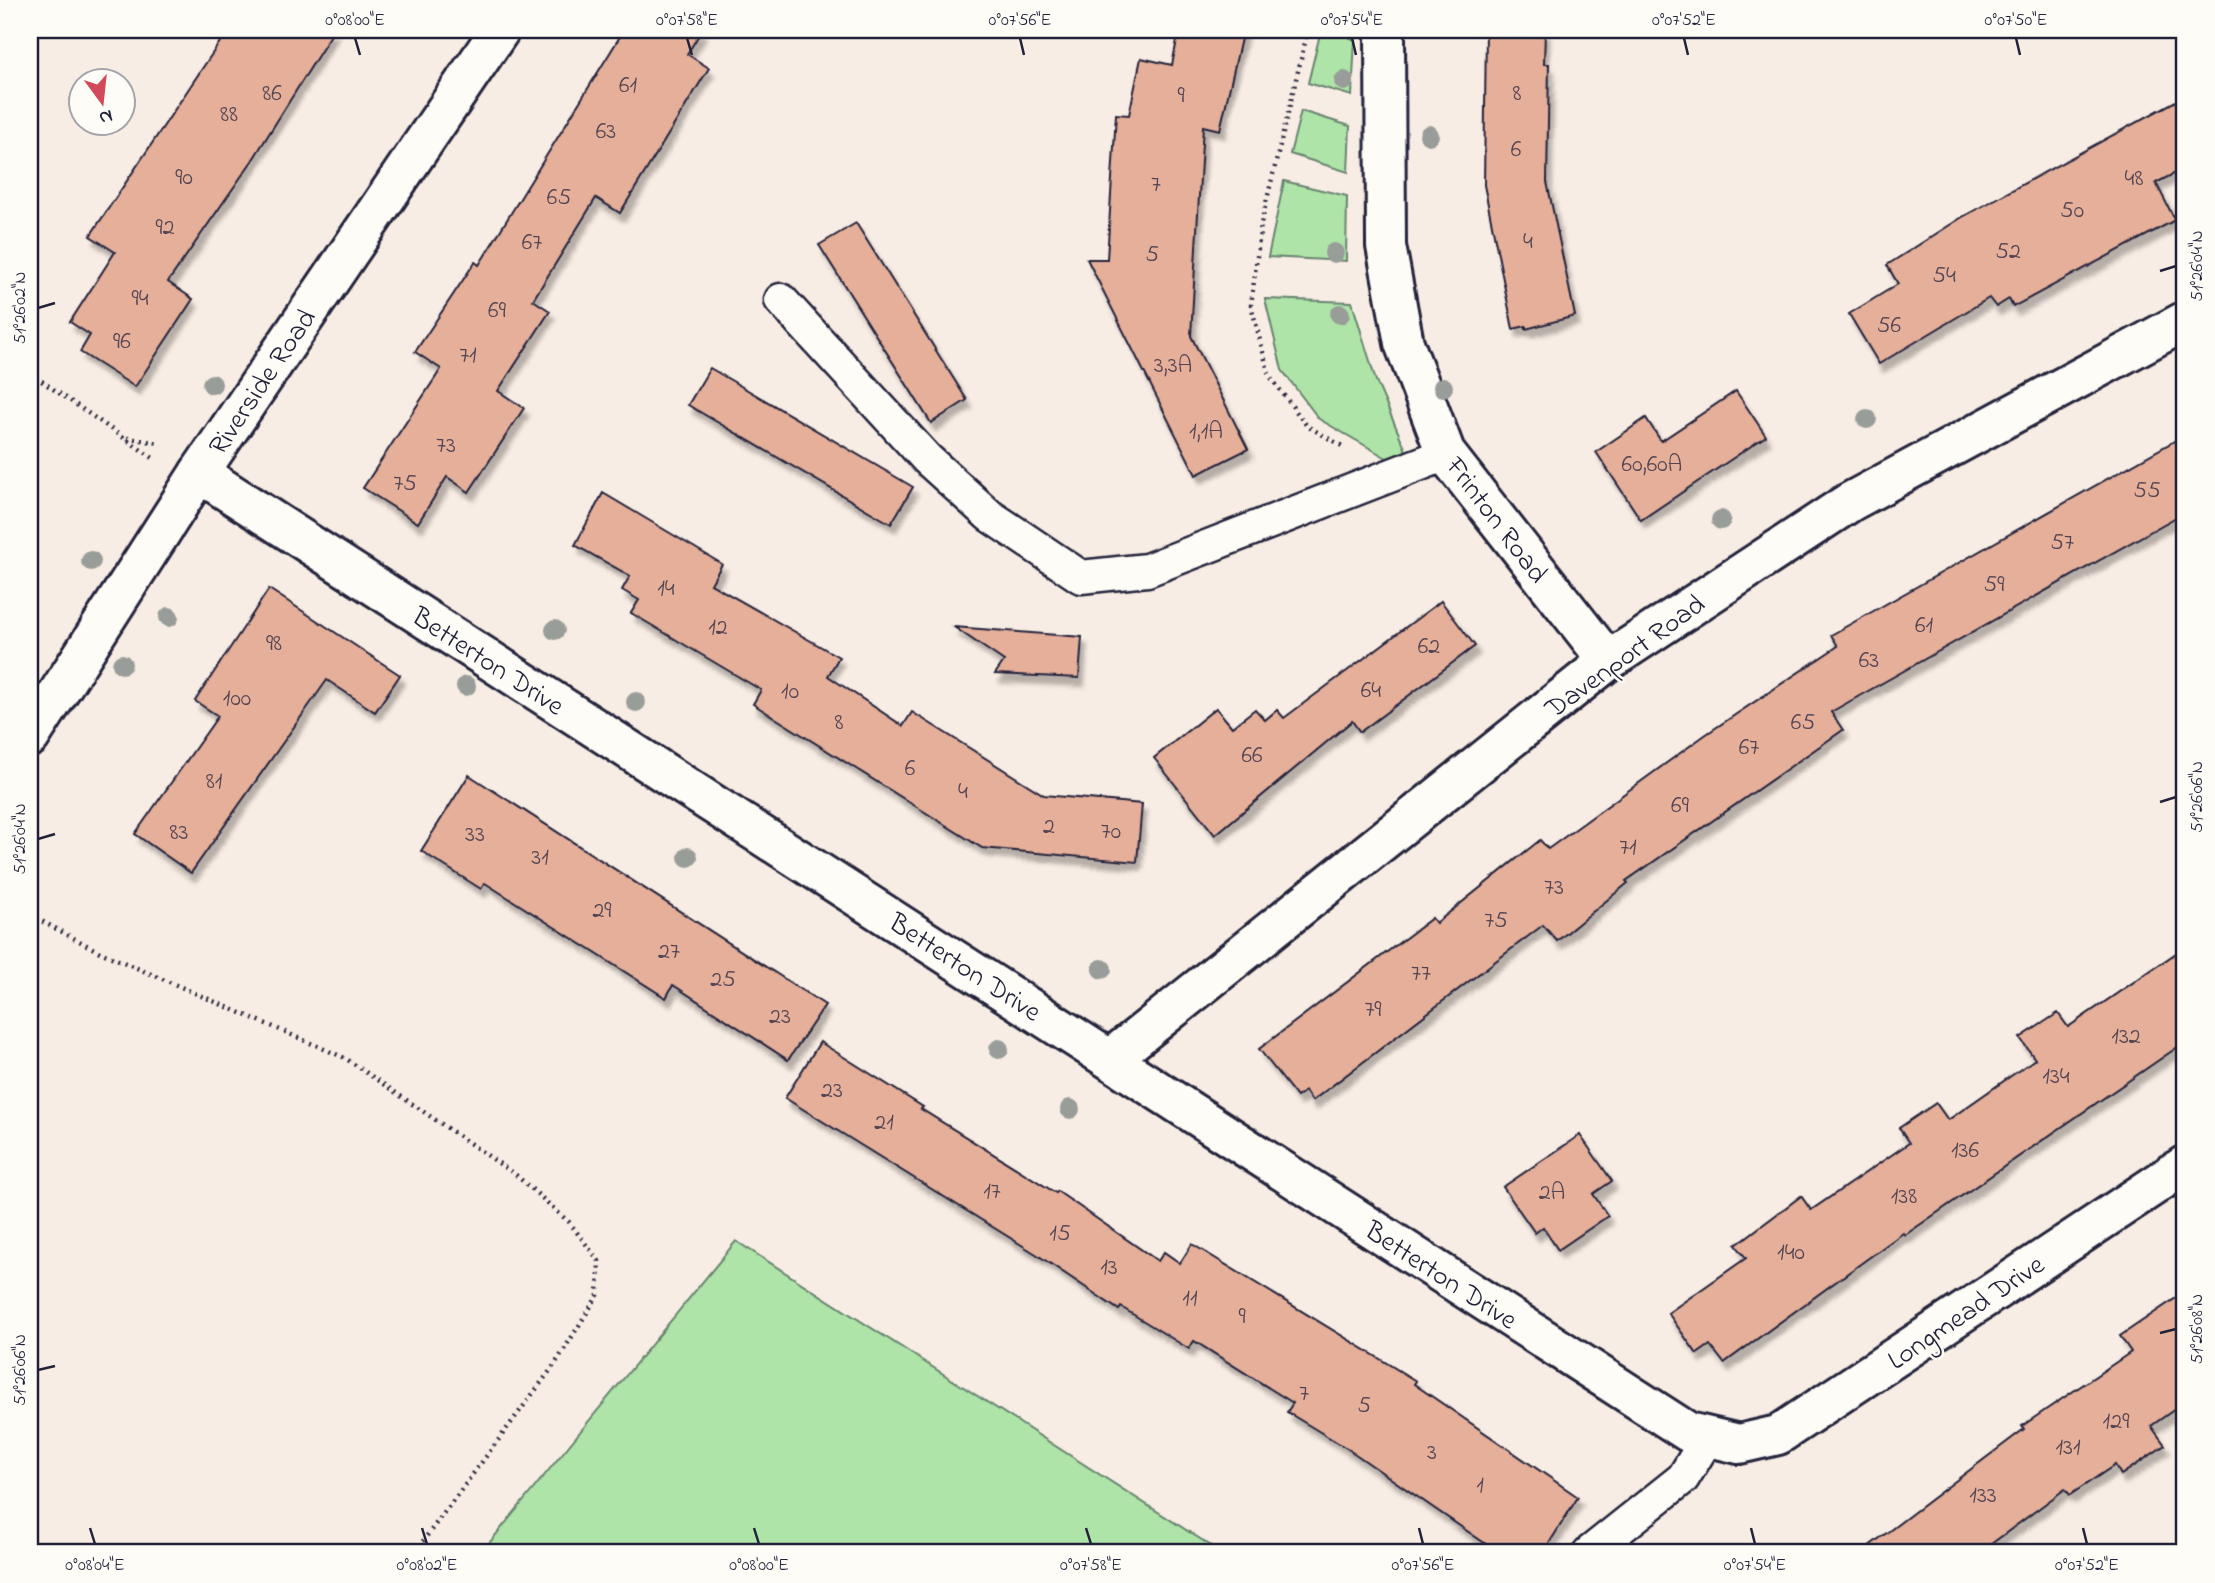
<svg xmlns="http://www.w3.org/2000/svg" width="2215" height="1583" font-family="'Indie Flower',sans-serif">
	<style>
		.green { fill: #aee4a7; stroke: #688371; stroke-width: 2 }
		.building { fill: #e5af9a; stroke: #22223b; stroke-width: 2; filter: url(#shadow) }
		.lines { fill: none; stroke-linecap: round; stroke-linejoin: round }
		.service-casing { stroke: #22223b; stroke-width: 37 }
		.minor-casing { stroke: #22223b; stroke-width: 44 }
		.path { stroke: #22223b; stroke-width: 4.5; stroke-dasharray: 2 5; stroke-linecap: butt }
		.service { stroke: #fdfcf7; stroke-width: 32 }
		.minor { stroke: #fdfcf7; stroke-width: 38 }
		.tree { fill: #999d99 }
		.ticks { fill: none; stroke: #22223b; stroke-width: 2.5 }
		.labels { text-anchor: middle; stroke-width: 5; stroke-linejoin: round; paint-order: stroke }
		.number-label { font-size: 24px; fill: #534553 }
		.street-label { font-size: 28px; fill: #22223b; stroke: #fdfcf7 }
		.neatline { fill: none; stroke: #22223b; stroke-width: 2.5 }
		.ticks-label { font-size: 18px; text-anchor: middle; fill: #22223b }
	</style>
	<defs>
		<filter id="shadow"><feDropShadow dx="4.5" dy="8" stdDeviation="2" flood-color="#0004"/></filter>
	</defs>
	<rect width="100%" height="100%" fill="#f8ede4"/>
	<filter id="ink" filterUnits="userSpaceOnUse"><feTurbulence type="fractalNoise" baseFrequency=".0143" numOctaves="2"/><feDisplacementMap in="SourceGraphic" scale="14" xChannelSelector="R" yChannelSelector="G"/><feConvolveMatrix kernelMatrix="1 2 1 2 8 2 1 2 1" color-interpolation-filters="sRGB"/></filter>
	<g filter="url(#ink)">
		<g class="green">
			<path d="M1321,30H1335L1355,40L1352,96L1308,83Z"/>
			<path d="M1301,111L1350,126L1348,172L1290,154Z"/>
			<path d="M1284,181L1347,196L1346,261L1268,257Z"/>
			<path d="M1265,299L1352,302L1376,381L1408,455L1392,461L1319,419L1282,370Z"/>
			<path d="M736,1241L1222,1553H481Z"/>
		</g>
		<g class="building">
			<path d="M228,30H334L252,161L168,282L193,299L135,387L80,352L90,335L70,322L115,252L90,236Z"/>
			<path d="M624,30H702L687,54L709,68L620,213L596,198L533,300L550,311L498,391L524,408L469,492L447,477L418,523L363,488L441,369L415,352L475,262L479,265Z"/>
			<path d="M1179,30H1243L1220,130L1203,126L1191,336L1248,449L1196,475L1087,259H1107L1116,114L1129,115L1141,58L1172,65Z"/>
			<path d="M1486,30H1545L1544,64H1549L1547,182L1575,316L1526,329V326L1513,329L1484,185Z"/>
			<path d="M2185,96V168L2156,183L2175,220L2013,307L2009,299L1996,307L1989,298L1879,364L1849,314L1898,284L1887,265L1964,216Z"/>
			<path d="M856,223L967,400L931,423L819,245Z"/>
			<path d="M710,368L913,487L891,524L688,405Z"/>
			<path d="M1736,391L1766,436L1641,520L1596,452L1646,418L1661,441Z"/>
			<path d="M2185,435V512L1831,712L1843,730L1626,881L1628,883L1557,941L1543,925L1312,1101L1305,1091L1297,1097L1259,1049L1432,918L1436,923L1540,840L1548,849L1705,735L1838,646L1831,635Z"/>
			<path d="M603,493L722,564L711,584L839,657L828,676L903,726L912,712L1044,795L1142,804L1137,862L982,848L753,704L761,690L631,613L639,600L622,590L630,576L575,545Z"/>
			<path d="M269,589L400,675L375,712L327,680L191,873L135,834L218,716L195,701Z"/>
			<path d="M1441,601L1475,646L1360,732L1352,721L1215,835L1154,758L1216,708L1232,727L1255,709L1265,720L1277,710L1284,718Z"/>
			<path d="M954,627L1082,637L1079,678L995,674L1004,661Z"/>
			<path d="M469,775L825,1005L788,1060L673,985L666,998L485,883L481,889L421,851Z"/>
			<path d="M2185,947V1042L1905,1235L1903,1233L1724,1363L1710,1345L1697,1354L1668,1313L1746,1258L1736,1245L1801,1196L1811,1210L1909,1143L1899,1128L1936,1103L1948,1120L2035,1059L2020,1038L2058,1013L2068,1027Z"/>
			<path d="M820,1042L923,1107L921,1109L1056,1193L1057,1191L1158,1261L1164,1252L1180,1263L1192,1244L1416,1381L1414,1384L1578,1497L1543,1553H1499L1348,1449L1287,1412L1293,1403L1194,1341L1189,1349L1121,1307L1119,1310L1036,1254L785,1098Z"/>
			<path d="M1580,1135L1612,1181L1593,1194L1608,1216L1558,1250L1543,1227L1535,1233L1503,1187Z"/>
			<path d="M2185,1292V1402L2151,1426L2165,1445L2121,1475L2115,1465L2070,1495L2065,1489L1979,1553H1860L2024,1429L2022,1426L2131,1352L2120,1336Z"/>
		</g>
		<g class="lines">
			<defs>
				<g id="service">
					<path d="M781,300L927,459L990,516L1081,577L1147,570L1446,454"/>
					<path d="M1589,1553L1683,1478L1708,1437"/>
				</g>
				<g id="minor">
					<path d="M1385,30L1386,246L1404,343L1446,454L1608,661"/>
					<path d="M199,473L1688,1432L1739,1444L1778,1435L2185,1165"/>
					<path d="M30,737L199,473L500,30"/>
					<path d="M1110,1059L1608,661L1850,502L2185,321"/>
				</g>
			</defs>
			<use href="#service" class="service-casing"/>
			<use href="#minor" class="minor-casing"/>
			<g class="path">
				<path d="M1308,30L1261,224L1251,305L1269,375L1307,426L1342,446"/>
				<path d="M30,373L153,458"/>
				<path d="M127,438L160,443"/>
				<path d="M30,915L100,952L345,1058L516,1175L569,1222L599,1261L598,1295L555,1364L414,1553"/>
			</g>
			<use href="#service" class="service"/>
			<use href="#minor" class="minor"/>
		</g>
		<g class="tree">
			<circle cx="1344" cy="81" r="10"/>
			<circle cx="1429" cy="135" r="10"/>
			<circle cx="1334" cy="253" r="10"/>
			<circle cx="1340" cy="314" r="10"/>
			<circle cx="212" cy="384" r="10"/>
			<circle cx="1443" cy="387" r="10"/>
			<circle cx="1867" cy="419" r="10"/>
			<circle cx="1721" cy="520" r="10"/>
			<circle cx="91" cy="561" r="10"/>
			<circle cx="169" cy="617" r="10"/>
			<circle cx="555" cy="630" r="10"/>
			<circle cx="122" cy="664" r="10"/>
			<circle cx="466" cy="686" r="10"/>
			<circle cx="636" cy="702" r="10"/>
			<circle cx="688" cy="857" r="10"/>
			<circle cx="1102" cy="969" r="10"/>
			<circle cx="999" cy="1049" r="10"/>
			<circle cx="1070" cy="1109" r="10"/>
		</g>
	</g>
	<path class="ticks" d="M355,38L360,55M687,38L692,55M1020,38L1024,55M1352,38L1356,55M1684,38L1688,55M2016,38L2020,55M2160,271L2176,266M38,308L55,303M2160,802L2176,797M38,839L55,834M2160,1333L2176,1329M38,1370L55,1366M90,1528L95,1544M422,1528L427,1544M754,1528L759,1544M1086,1528L1091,1544M1419,1528L1423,1544M1751,1528L1755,1544M2083,1528L2087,1544"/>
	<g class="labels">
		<g class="number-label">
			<text x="628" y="92">61</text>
			<text x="272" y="100">86</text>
			<text x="1517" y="100">8</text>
			<text x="1181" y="102">9</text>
			<text x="229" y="121">88</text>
			<text x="606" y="138">63</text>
			<text x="1516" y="156">6</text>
			<text x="184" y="184">90</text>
			<text x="2134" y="185">48</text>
			<text x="1156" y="191">7</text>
			<text x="559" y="204">65</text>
			<text x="2072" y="217">50</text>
			<text x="165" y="234">92</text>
			<text x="1528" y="248">4</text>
			<text x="532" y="249">67</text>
			<text x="2008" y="258">52</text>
			<text x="1152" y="261">5</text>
			<text x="1944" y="282">54</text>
			<text x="140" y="305">94</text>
			<text x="497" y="317">69</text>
			<text x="1889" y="332">56</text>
			<text x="122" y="348">96</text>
			<text x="468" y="362">71</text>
			<text x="1173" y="372">3,3A</text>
			<text x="1206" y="438">1,1A</text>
			<text x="446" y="452">73</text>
			<text x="1652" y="471">60,60A</text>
			<text x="405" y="490">75</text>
			<text x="2147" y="497">55</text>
			<text x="2062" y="549">57</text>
			<text x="1994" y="591">59</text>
			<text x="666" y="595">14</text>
			<text x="1924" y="632">61</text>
			<text x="718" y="634">12</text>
			<text x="274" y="650">98</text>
			<text x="1429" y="653">62</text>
			<text x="1869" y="667">63</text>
			<text x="1371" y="697">64</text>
			<text x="790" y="698">10</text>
			<text x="237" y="705">100</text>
			<text x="839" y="729">8</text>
			<text x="1803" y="729">65</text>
			<text x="1749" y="754">67</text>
			<text x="1252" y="762">66</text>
			<text x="910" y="775">6</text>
			<text x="214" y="788">81</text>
			<text x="963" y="798">4</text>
			<text x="1680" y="812">69</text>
			<text x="1049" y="833">2</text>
			<text x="1111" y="838">70</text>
			<text x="179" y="839">83</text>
			<text x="475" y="841">33</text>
			<text x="1628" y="854">71</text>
			<text x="540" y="864">31</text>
			<text x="1554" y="894">73</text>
			<text x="602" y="917">29</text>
			<text x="1496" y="927">75</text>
			<text x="669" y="958">27</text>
			<text x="1421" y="980">77</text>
			<text x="723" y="986">25</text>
			<text x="1373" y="1016">79</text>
			<text x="780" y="1023">23</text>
			<text x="2126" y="1043">132</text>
			<text x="2056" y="1083">134</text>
			<text x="832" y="1097">23</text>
			<text x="884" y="1129">21</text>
			<text x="1965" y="1157">136</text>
			<text x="992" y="1198">17</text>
			<text x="1552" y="1199">2A</text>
			<text x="1904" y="1203">138</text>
			<text x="1060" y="1240">15</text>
			<text x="1791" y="1259">140</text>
			<text x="1109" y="1274">13</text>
			<text x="1190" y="1305">11</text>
			<text x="1242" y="1323">9</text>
			<text x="1304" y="1400">7</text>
			<text x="1364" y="1412">5</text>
			<text x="2116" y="1428">129</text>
			<text x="2068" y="1454">131</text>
			<text x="1432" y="1459">3</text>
			<text x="1480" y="1492">1</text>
			<text x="1983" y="1502">133</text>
		</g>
		<g class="street-label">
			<text transform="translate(261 381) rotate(-56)" y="10">Riverside Road</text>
			<text transform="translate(1498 519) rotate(53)" y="10">Frinton Road</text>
			<text transform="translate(1624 655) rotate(-36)" y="10">Davenport Road</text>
			<text transform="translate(489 660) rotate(33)" y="10">Betterton Drive</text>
			<text transform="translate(966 966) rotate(33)" y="10">Betterton Drive</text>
			<text transform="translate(1442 1274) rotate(33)" y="10">Betterton Drive</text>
			<text transform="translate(1965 1311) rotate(-34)" y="10">Longmead Drive</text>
		</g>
	</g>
	<rect width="2215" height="1583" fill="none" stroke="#fdfcf7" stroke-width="77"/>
	<g transform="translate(102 102) rotate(165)"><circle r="33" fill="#fdfcf7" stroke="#a5a5ac" stroke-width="2"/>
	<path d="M0-5L12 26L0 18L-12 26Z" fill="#d1495b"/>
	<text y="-10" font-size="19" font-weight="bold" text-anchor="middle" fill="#22223b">N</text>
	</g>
	<rect x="38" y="38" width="2138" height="1506" class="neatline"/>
	<g class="ticks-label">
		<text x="355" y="25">0°08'00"E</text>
		<text x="687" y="25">0°07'58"E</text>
		<text x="1020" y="25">0°07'56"E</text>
		<text x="1352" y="25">0°07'54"E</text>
		<text x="1684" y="25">0°07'52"E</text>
		<text x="2016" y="25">0°07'50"E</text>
		<text transform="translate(2196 266) rotate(-90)" y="6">51°26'04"N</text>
		<text transform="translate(19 308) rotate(-90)" y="6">51°26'02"N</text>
		<text transform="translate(2196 797) rotate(-90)" y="6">51°26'06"N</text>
		<text transform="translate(19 839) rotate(-90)" y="6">51°26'04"N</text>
		<text transform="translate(2196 1329) rotate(-90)" y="6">51°26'08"N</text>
		<text transform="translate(19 1370) rotate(-90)" y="6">51°26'06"N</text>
		<text x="95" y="1570">0°08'04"E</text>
		<text x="427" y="1570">0°08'02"E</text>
		<text x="759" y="1570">0°08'00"E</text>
		<text x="1091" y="1570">0°07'58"E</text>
		<text x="1423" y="1570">0°07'56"E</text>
		<text x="1755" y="1570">0°07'54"E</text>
		<text x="2087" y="1570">0°07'52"E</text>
	</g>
</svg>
